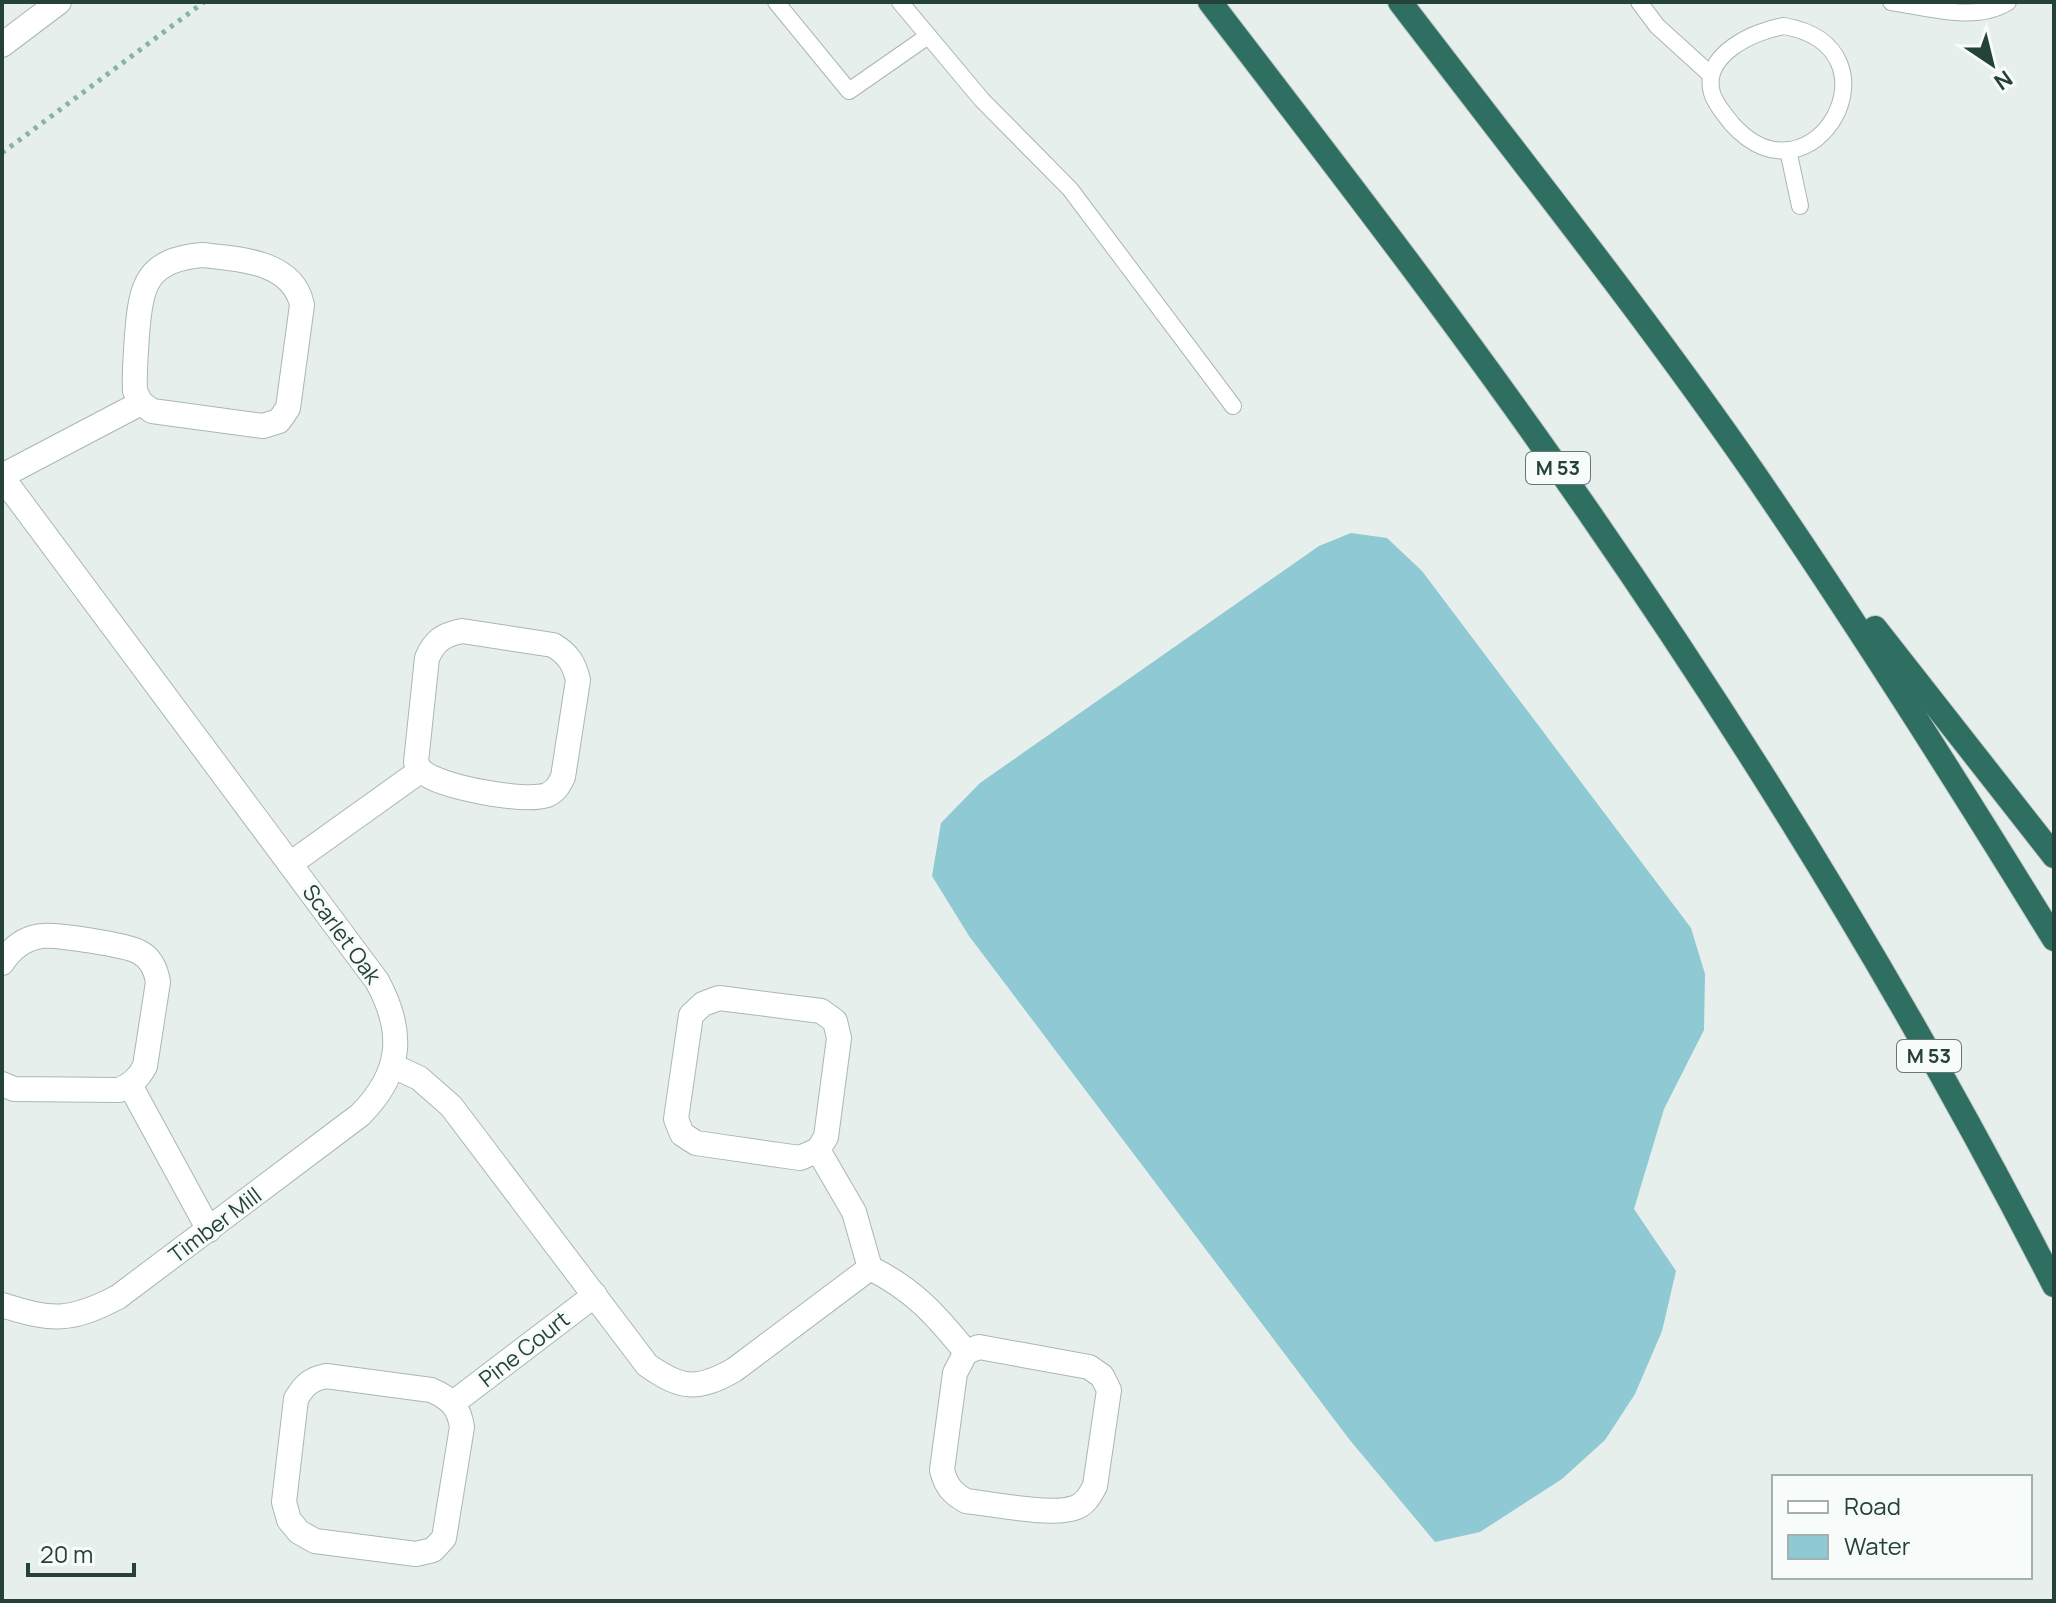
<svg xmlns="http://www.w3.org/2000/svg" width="2056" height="1603" font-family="Manrope,sans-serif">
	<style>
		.water { fill: #8ec9d4 }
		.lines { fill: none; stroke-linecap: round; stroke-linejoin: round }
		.service-casing { stroke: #a8b8b2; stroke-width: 18 }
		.minor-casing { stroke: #a8b8b2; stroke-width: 26 }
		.tertiary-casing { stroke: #a8b8b2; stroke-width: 26 }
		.motorway-casing { stroke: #c2cac8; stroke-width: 26 }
		.path { stroke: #86b3a5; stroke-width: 5; stroke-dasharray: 4 6; stroke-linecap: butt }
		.service { stroke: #fff; stroke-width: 16 }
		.minor { stroke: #fff; stroke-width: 24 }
		.tertiary { stroke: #fff; stroke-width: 24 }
		.motorway { stroke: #2f6f62; stroke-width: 24 }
		.labels { text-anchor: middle; stroke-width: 6; stroke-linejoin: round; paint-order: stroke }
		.shield { fill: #f7fbf9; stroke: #637a73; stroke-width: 2 }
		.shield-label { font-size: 20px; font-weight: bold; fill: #24423a }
		.street-label { font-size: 22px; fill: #24423a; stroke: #f7fbf9 }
	</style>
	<rect width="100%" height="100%" fill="#e6efeb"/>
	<path class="water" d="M1351,533L1387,538L1422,571L1691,928L1705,974L1704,1030L1664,1109L1634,1209L1676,1271L1662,1331L1635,1394L1605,1440L1562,1479L1480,1532L1435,1542L1349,1439L969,936L932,876L941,823L980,783L1319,546Z"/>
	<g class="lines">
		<defs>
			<g id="service">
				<path d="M776,2L849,91L928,36"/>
				<path d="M900,2L982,100L1070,189L1233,406"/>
				<path d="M1639,2L1657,26L1711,75"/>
				<path d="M1891,2C1928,7 1975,23 2008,2"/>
				<path d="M1784,26C1907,48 1813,214 1732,124C1725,115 1715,104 1712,93C1701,55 1754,31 1784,26Z"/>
				<path d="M1788,150L1800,206"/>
			</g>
			<g id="minor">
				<path d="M202,255C239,259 293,261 302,305L288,408L279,421L263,426L152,411L141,403L135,391C134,372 136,353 137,335C141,285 146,260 202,255Z"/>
				<path d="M2,476L141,403"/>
				<path d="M2,477L377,981C405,1032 402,1073 360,1115L118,1297C70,1322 52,1321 2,1305"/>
				<path d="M462,631L553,645C568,654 574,663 578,680L563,777C559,785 556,791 547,795C525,803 440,787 423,772C419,769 418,767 416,762L427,658C435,640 443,635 462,631Z"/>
				<path d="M290,864L420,771"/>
				<path d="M2,963C11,949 24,938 42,936C55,934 127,945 139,952C151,958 156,970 158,982L145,1066C139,1078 132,1084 119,1090L14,1089L2,1084"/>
				<path d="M719,998L821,1011L835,1021L839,1038L826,1137L818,1150L800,1158L696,1143L682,1134L676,1119L691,1015L703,1004Z"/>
				<path d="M393,1066L419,1078L451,1106L647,1365C681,1389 697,1391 734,1370L870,1268"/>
				<path d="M130,1085L209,1230"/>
				<path d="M818,1150L854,1212L870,1268"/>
				<path d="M870,1268C913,1289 936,1315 966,1352"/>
				<path d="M979,1347L1089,1367L1102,1376L1109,1390L1095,1486C1090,1495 1085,1505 1074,1508C1052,1516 992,1504 966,1501C952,1493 946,1486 942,1470L955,1373L966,1352Z"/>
				<path d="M326,1376L431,1390C450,1398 459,1407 462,1427L444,1538L433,1550L416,1554L315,1541L299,1532L289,1520L284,1502L296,1399C304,1385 311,1379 326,1376Z"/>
				<path d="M453,1403L595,1295"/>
			</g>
			<path id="tertiary" d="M2,45L59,2"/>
			<g id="motorway">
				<path d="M1210,2C1339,170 1468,337 1588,511C1759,758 1917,1017 2054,1285"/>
				<path d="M1400,2C1520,159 1644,314 1756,476C1860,628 1958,783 2054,939"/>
				<path d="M1875,628L2054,856"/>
			</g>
		</defs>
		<use href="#service" class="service-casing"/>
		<use href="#minor" class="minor-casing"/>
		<use href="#tertiary" class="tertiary-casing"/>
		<use href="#motorway" class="motorway-casing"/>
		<path class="path" d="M2,153L204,2"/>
		<use href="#service" class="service"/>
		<use href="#minor" class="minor"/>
		<use href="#tertiary" class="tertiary"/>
		<use href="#motorway" class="motorway"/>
	</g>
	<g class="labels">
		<g class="shield">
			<rect x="1526" y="452" width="64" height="32" rx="6"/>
			<rect x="1897" y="1040" width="64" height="32" rx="6"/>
		</g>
		<g class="shield-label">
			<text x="1558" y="475">M 53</text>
			<text x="1929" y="1063">M 53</text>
		</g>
		<g class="street-label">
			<text transform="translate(342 934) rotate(54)" y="8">Scarlet Oak</text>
			<text transform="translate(215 1225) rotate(-37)" y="8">Timber Mill</text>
			<text transform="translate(524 1349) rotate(-38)" y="8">Pine Court</text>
		</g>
	</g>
	<rect width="2056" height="1603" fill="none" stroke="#24423a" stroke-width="8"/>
	<rect x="1772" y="1475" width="260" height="104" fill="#f7fbf9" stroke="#a3b1ad" stroke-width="2"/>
	<rect x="1788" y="1501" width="40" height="12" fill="#ffffff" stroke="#a3b1ad" stroke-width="2"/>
	<text x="1844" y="1515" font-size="24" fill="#24423a">Road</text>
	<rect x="1788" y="1535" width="40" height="24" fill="#8ec9d4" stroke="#a3b1ad" stroke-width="2"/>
	<text x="1844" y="1555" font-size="24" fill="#24423a">Water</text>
	<g transform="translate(1992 64) rotate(145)" stroke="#f7fbf9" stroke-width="6" paint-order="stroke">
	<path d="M0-6L14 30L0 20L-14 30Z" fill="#24423a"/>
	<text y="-12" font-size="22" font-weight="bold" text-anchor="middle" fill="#24423a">N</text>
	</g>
	<path d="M28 1563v12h106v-12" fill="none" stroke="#24423a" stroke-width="4"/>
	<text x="40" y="1563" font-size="24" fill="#24423a" stroke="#f7fbf9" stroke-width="6" paint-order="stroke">20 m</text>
</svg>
